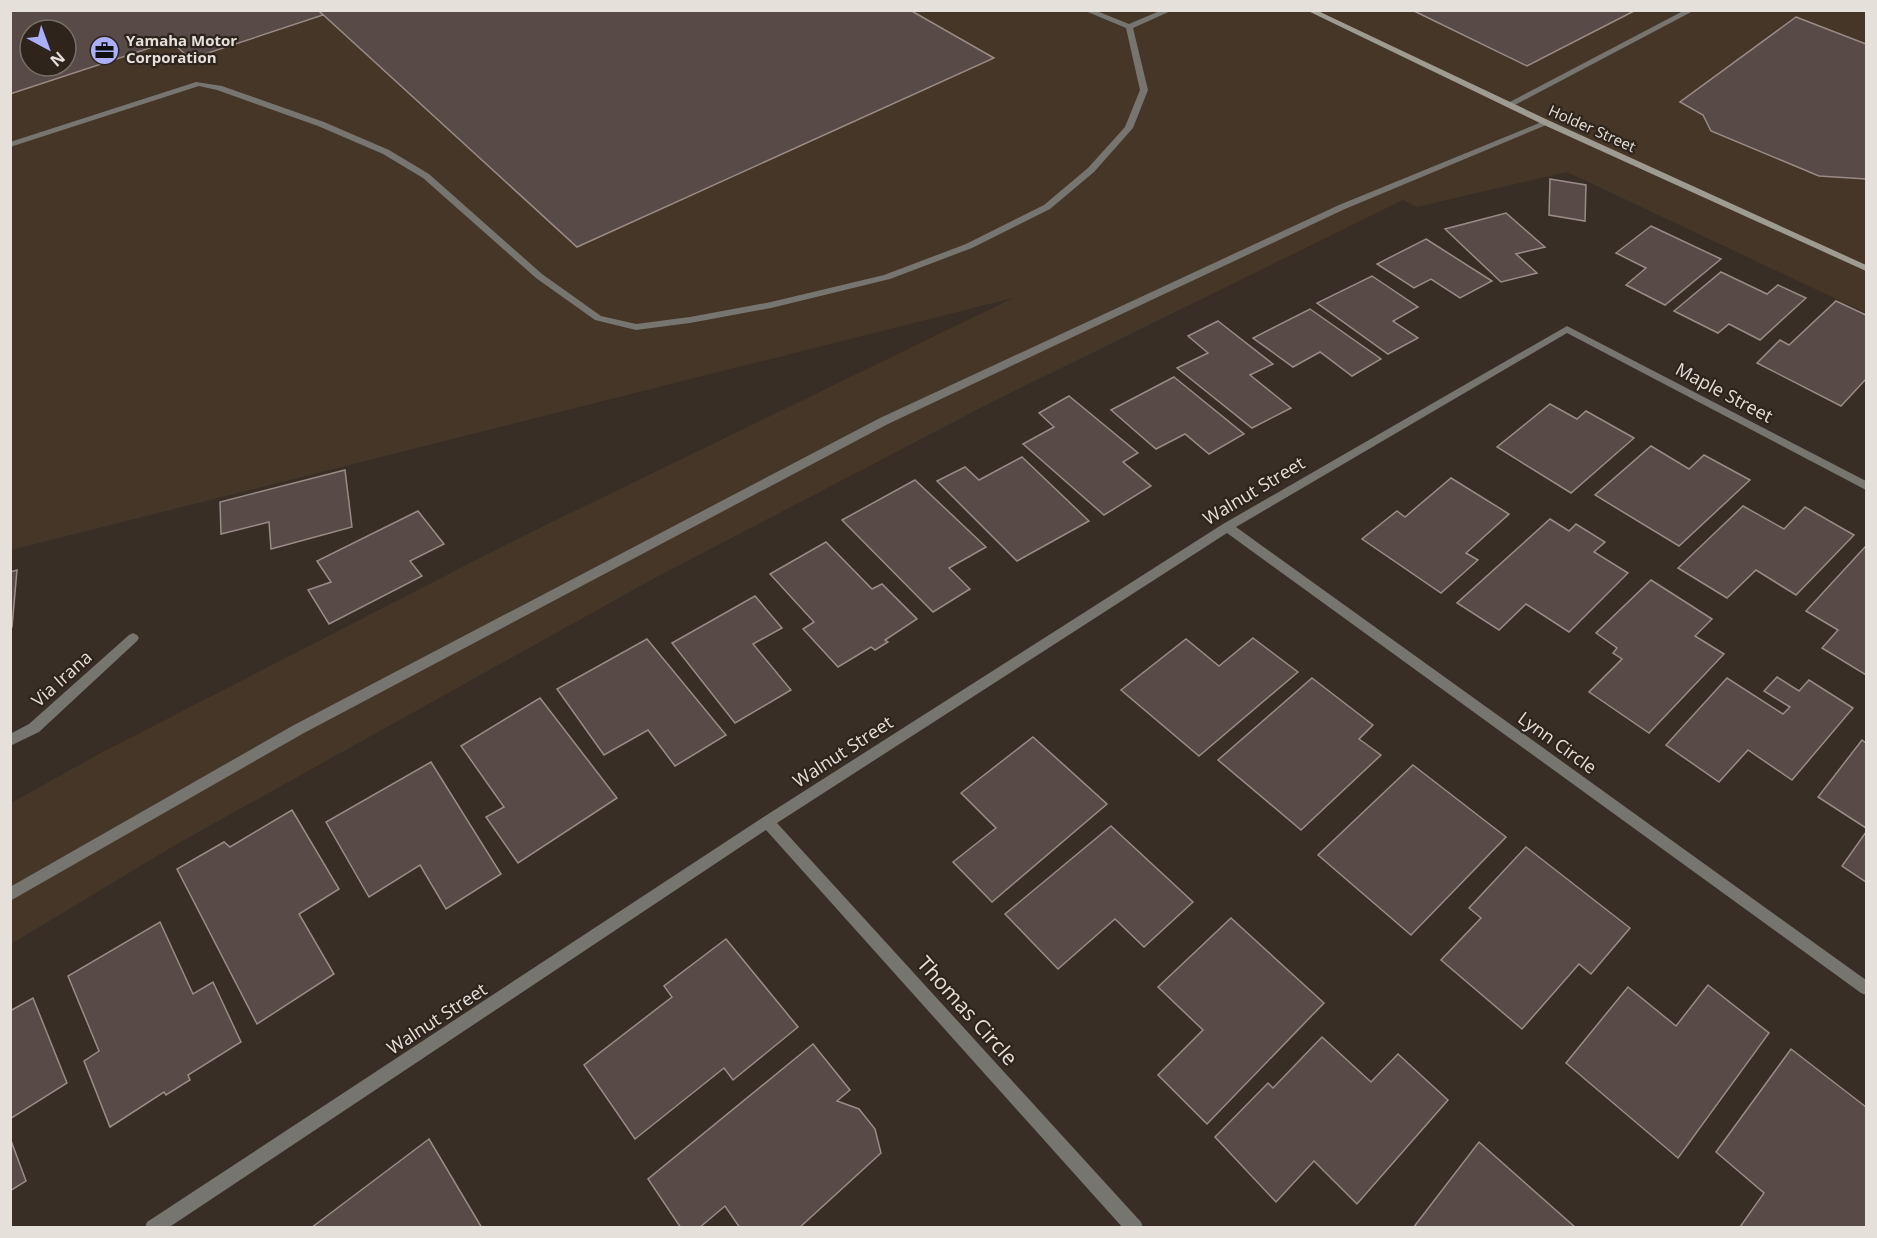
<svg xmlns="http://www.w3.org/2000/svg" width="1877" height="1238" font-family="'Open Sans',sans-serif">
	<style>
		.built { fill: #453628; fill-rule: evenodd }
		.building { fill: #584a46; stroke: #9b8b86; stroke-width: 1.5; fill-rule: evenodd }
		.lines { fill: none; stroke-linecap: round; stroke-linejoin: round }
		.lane { fill: #76756f; fill-rule: evenodd }
		.street { fill: #76756f; fill-rule: evenodd }
		.secondary { fill: #9e9b91; fill-rule: evenodd }
		.labels { text-anchor: middle; stroke-width: 4.5; stroke-linejoin: round; paint-order: stroke }
		.far-poi-label { font-size: 15px; font-weight: bold; fill: #e6e0da; stroke: #2e241b; text-anchor: start }
		.far-street-label { font-size: 15px; fill: #e6e0da; stroke: #2e241b }
		.street-label { font-size: 18px; fill: #e6e0da; stroke: #2e241b }
		.near-street-label { font-size: 21px; fill: #e6e0da; stroke: #2e241b }
	</style>
	<rect width="100%" height="100%" fill="#382e25"/>
	<path class="built" d="M11,11H1866V313L1567,172L1417,207L1403,200L992,402L653,579L177,844L11,944V803L97,755L515,540L1013,298L11,550ZM30,30H66V66H30Z"/>
	<g class="building">
		<path d="M10,10H318L323,15L190,59L171,41L10,94ZM30,30H66V66H30Z"/>
		<path d="M318,10H910L994,58L577,247Z"/>
		<path d="M1412,10H1636L1527,66Z"/>
		<path d="M1796,17L1866,44V179L1819,176L1711,131L1703,115L1680,102Z"/>
		<path d="M1550,179L1586,185L1585,221L1549,215Z"/>
		<path d="M1506,213L1545,247L1516,254L1537,273L1501,282L1445,229Z"/>
		<path d="M1651,226L1721,259L1665,305L1626,285L1646,268L1616,253Z"/>
		<path d="M1426,239L1492,281L1460,298L1431,279L1414,288L1377,264Z"/>
		<path d="M1721,272L1767,294L1778,285L1806,298L1760,340L1729,324L1718,333L1674,311Z"/>
		<path d="M1372,276L1418,307L1393,321L1418,338L1388,354L1317,303Z"/>
		<path d="M1836,301L1866,315V379L1841,406L1757,363L1780,340L1789,345Z"/>
		<path d="M1310,309L1381,359L1352,376L1320,352L1293,367L1253,338Z"/>
		<path d="M1218,321L1273,364L1250,375L1291,408L1252,428L1177,368L1208,353L1188,336Z"/>
		<path d="M1174,377L1244,434L1209,454L1185,434L1156,449L1111,410Z"/>
		<path d="M1069,396L1138,453L1123,462L1151,486L1104,515L1023,444L1054,427L1039,413Z"/>
		<path d="M1550,404L1577,419L1586,411L1634,438L1571,493L1497,447Z"/>
		<path d="M1651,446L1689,469L1704,455L1750,480L1679,546L1595,495Z"/>
		<path d="M1022,457L1089,521L1017,561L937,481L965,467L979,480Z"/>
		<path d="M345,470L352,527L271,549L269,522L221,534L220,502Z"/>
		<path d="M1451,478L1509,514L1466,553L1478,560L1441,593L1362,539L1397,511L1405,517Z"/>
		<path d="M915,480L986,547L949,568L970,589L933,612L842,520Z"/>
		<path d="M1743,506L1784,529L1805,507L1854,535L1796,595L1756,570L1727,598L1678,568Z"/>
		<path d="M418,511L444,544L410,561L422,576L329,624L308,590L331,582L317,561Z"/>
		<path d="M1550,519L1569,531L1576,524L1605,542L1594,552L1628,573L1569,632L1526,604L1499,630L1457,603Z"/>
		<path d="M826,542L872,589L882,584L917,619L885,640L888,642L875,650L871,647L838,667L803,629L814,622L770,574Z"/>
		<path d="M1866,546V675L1822,648L1838,630L1806,611Z"/>
		<path d="M17,570L12,627L10,628V572Z"/>
		<path d="M1651,580L1712,619L1695,636L1724,654L1649,733L1589,692L1622,659L1613,653L1617,648L1596,633Z"/>
		<path d="M755,596L782,628L753,644L791,690L735,723L672,643Z"/>
		<path d="M1253,638L1298,672L1199,756L1121,690L1186,639L1219,666Z"/>
		<path d="M647,639L726,735L675,766L648,730L604,755L557,689Z"/>
		<path d="M1777,677L1799,691L1809,680L1853,708L1792,780L1748,750L1719,782L1666,745L1727,678L1783,714L1790,707L1764,691Z"/>
		<path d="M1312,678L1373,725L1359,739L1381,755L1301,830L1218,760Z"/>
		<path d="M540,698L617,798L518,863L486,817L504,807L461,746Z"/>
		<path d="M1033,737L1107,804L992,902L953,862L996,828L961,793Z"/>
		<path d="M1862,740L1866,743V828L1818,797Z"/>
		<path d="M431,762L501,874L446,909L420,865L369,897L326,822Z"/>
		<path d="M1413,765L1506,837L1411,935L1318,855Z"/>
		<path d="M292,810L339,889L299,914L334,974L257,1024L177,869L224,842L230,847Z"/>
		<path d="M1111,826L1193,902L1144,947L1115,919L1058,969L1005,914Z"/>
		<path d="M1866,832V882L1842,866Z"/>
		<path d="M1526,847L1630,928L1591,974L1579,964L1522,1029L1441,960L1481,918L1469,908Z"/>
		<path d="M1231,918L1324,1003L1207,1124L1158,1075L1203,1030L1158,987Z"/>
		<path d="M160,922L193,994L213,982L241,1042L188,1075L190,1080L166,1095L164,1092L110,1127L84,1061L99,1051L68,976Z"/>
		<path d="M726,939L798,1027L733,1080L724,1068L635,1139L584,1065L672,997L664,986Z"/>
		<path d="M1708,985L1769,1033L1678,1158L1566,1063L1628,987L1676,1026Z"/>
		<path d="M33,998L67,1083L10,1119V1011Z"/>
		<path d="M1322,1037L1371,1082L1398,1054L1448,1100L1357,1204L1314,1161L1276,1202L1215,1137L1268,1083L1273,1088Z"/>
		<path d="M813,1044L850,1090L837,1101L859,1109L875,1129L881,1153L799,1228H740L725,1206L699,1228H681L648,1179Z"/>
		<path d="M1791,1049L1866,1107V1228L1740,1227L1764,1193L1716,1152Z"/>
		<path d="M10,1138L26,1181L10,1191Z"/>
		<path d="M429,1139L482,1228H311Z"/>
		<path d="M1479,1142L1576,1228H1413Z"/>
	</g>
	<g class="lines">
		<g class="lane">
			<path d="M1083,10H1094L1129,24L1162,10H1173L1133,28L1148,90L1133,128L1094,172L1050,209L972,248L890,279L771,308L690,323L636,330L595,320L536,278L423,178L383,154L318,126L217,90L199,86L10,147V142L196,82L222,86L324,122L389,150L429,174L542,274L601,316L636,324L690,317L771,302L884,275L966,244L1044,205L1088,168L1125,127L1140,90L1126,28Z"/>
			<path d="M1685,10H1695L1511,107L1504,105Z"/>
			<path d="M1544,121L1551,123L1345,209L888,424L304,733L10,901V887L294,725L880,418L1339,205Z"/>
		</g>
		<g class="street">
			<path d="M1567,326L1866,481V490L1567,333L1236,527L1866,980V995L1861,993L1227,533L777,823L1141,1222L1143,1228H1123L766,830L168,1228H145L147,1222L762,818L1223,524Z"/>
			<path d="M133,633L137,635L139,638L137,641L39,732L10,746V734L29,724L129,635Z"/>
		</g>
		<path class="secondary" d="M1306,10H1316L1550,121L1866,265V271L1544,125Z"/>
	</g>
	<defs>
		<symbol id="office-disc" viewBox="-11 -11 22 22"><circle r="9.5" fill="#abaffb" stroke="#2e241b"/><path d="M-6-3h4V-5.5h4V-3h4V5H-6ZM-1-4.5V-3h2v-1.5ZM-6 0V1H6V0Z" fill="#111"/></symbol>
	</defs>
	<g fill-rule="evenodd">
		<use href="#office-disc" x="88" y="34" width="33" height="33"/>
	</g>
	<g class="labels">
		<g class="far-poi-label">
			<text x="126" y="46">Yamaha Motor<tspan x="126" dy="17">Corporation</tspan></text>
		</g>
		<g class="far-street-label">
			<text transform="translate(1592 129) rotate(24)" y="5">Holder Street</text>
		</g>
		<g class="street-label">
			<text transform="translate(1724 393) rotate(28)" y="6">Maple Street</text>
			<text transform="translate(1254 491) rotate(-31)" y="6">Walnut Street</text>
			<text transform="translate(62 679) rotate(-42)" y="6">Via Irana</text>
			<text transform="translate(1557 743) rotate(36)" y="6">Lynn Circle</text>
			<text transform="translate(843 752) rotate(-33)" y="6">Walnut Street</text>
			<text transform="translate(437 1019) rotate(-33)" y="6">Walnut Street</text>
		</g>
		<g class="near-street-label">
			<text transform="translate(967 1011) rotate(48)" y="7">Thomas Circle</text>
		</g>
	</g>
	<rect width="1877" height="1238" fill="none" stroke="#e6e0da" stroke-width="24"/>
	<g transform="translate(48 48) rotate(139)"><circle r="28" fill="#2e241b" stroke="#786f67" stroke-width="1.5"/>
	<path d="M0-4.5L10 22L0 15L-10 22Z" fill="#abaffb"/>
	<text y="-9" font-size="16" font-weight="bold" text-anchor="middle" fill="#e6e0da">N</text>
	</g>
</svg>
